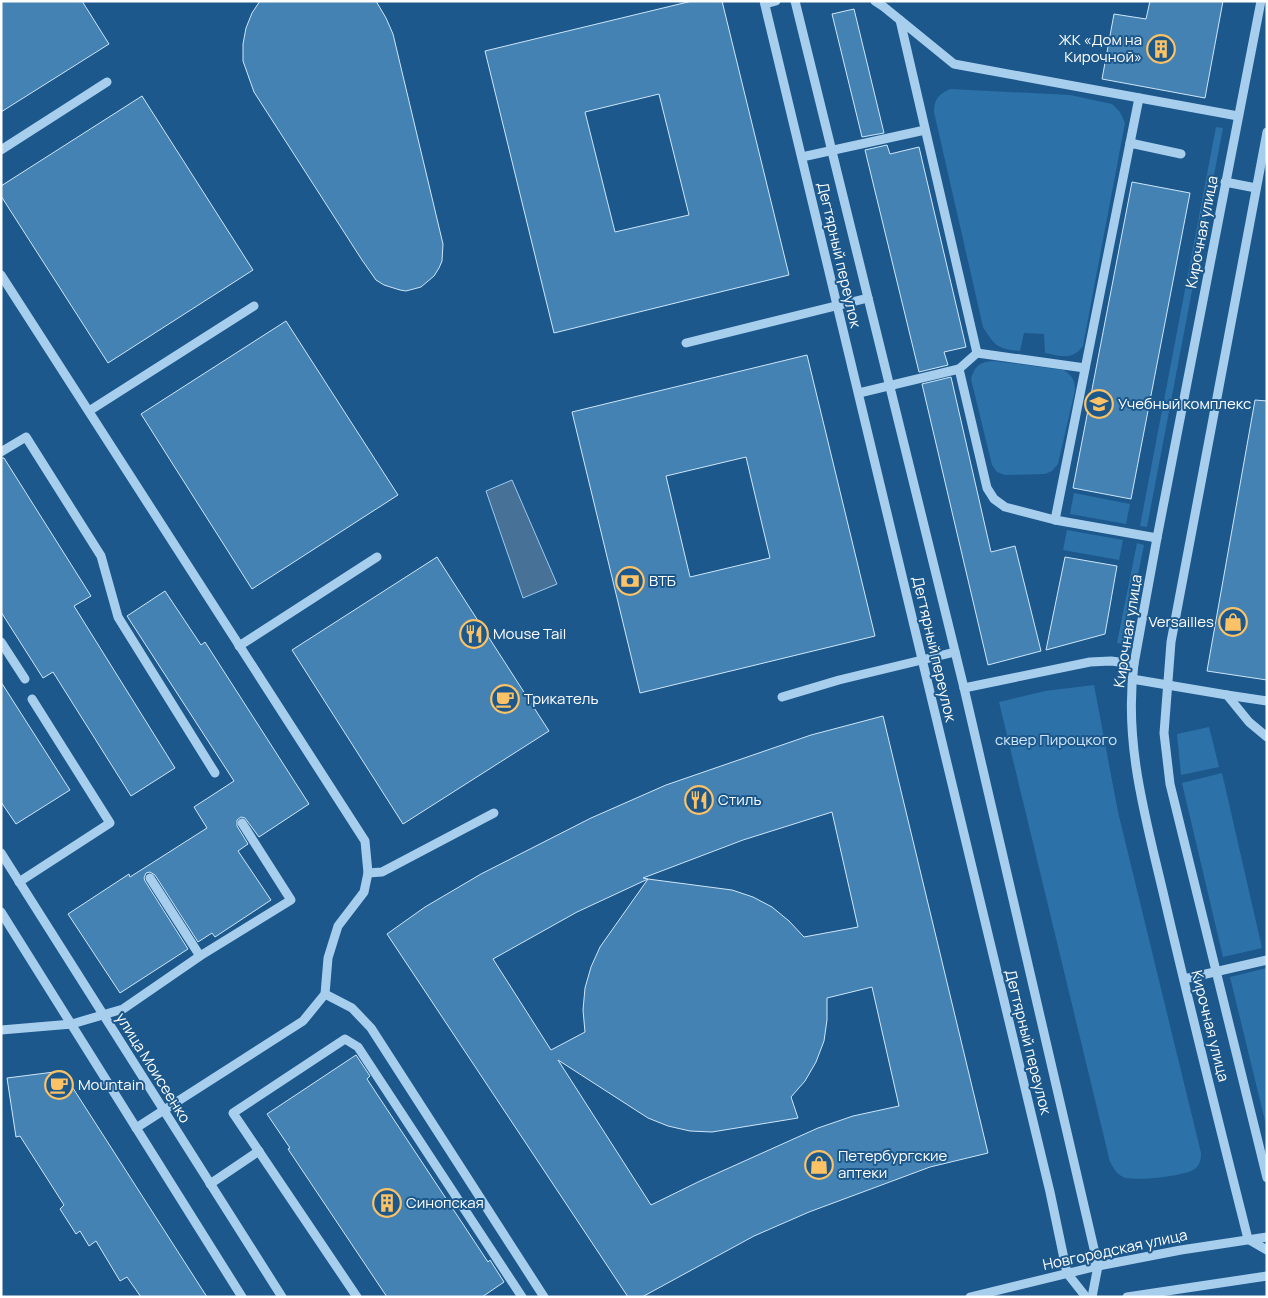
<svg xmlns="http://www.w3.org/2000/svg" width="1268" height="1298" font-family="Manrope,sans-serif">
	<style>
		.green { fill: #2c71a8 }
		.water { fill: #477196; stroke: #9bcbef }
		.building { fill: #4482b4; stroke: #cee6f9; fill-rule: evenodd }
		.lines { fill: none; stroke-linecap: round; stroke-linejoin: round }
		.minor { stroke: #a8ceed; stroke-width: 9 }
		.labels { text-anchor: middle; stroke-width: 4; stroke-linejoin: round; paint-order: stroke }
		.poi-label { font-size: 15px; fill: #fff; stroke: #1c588c; text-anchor: start }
		.street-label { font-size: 15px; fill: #fff; stroke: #1c588c }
		.park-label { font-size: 15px; fill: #cee6f9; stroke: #1c588c }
	</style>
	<rect width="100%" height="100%" fill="#1c588c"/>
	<g class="green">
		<path d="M950,89L1070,95L1112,104L1120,112L1125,123L1083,346C1072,361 1061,356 1045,353L1044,334L1024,333L1020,351C997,349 995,346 983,327L934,112C934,99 939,94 950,89Z"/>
		<path d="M1216,127L1223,128L1147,527L1140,526Z"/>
		<path d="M994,361L1064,370C1072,376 1075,380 1075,390L1058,464L1052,471L1045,474L1005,475L997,472L992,465L971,379C975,365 980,362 994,361Z"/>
		<path d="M1074,493L1130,504L1126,524L1070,514Z"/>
		<path d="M1067,530L1123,540L1119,560L1063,550Z"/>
		<path d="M1137,543L1144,545L1124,644L1117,643Z"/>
		<path d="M1094,685L1118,812L1201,1153C1201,1160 1200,1166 1193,1170C1183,1176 1134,1182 1123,1177C1116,1173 1114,1169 1110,1162L999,702L1045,691Z"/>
		<path d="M1209,727L1219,767L1181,775L1177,734Z"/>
		<path d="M1222,773L1262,948L1223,957L1182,783Z"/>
		<path d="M1267,968V1129L1230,977Z"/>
	</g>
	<path class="water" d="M512,480L557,584L523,598L486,491Z"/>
	<g class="building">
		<path d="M1,1H82L109,44L1,112Z"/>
		<path d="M260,1H376L386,18L393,34L443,244L442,261L439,268L434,276L421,287L406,291L400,290L384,285L376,280L362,260L254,92L243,61V44L246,28L252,13Z"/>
		<path d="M692,1H722L789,275L554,333L485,51ZM659,94L689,215L615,232L585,112Z"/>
		<path d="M1150,1H1223L1205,98L1102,79L1114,14L1146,19Z"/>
		<path d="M854,9L884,133L862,137L832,14Z"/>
		<path d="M142,96L253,270L108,363L1,196V186Z"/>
		<path d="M887,145L890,154L919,147L966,347L944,352L948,365L919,372L865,150Z"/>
		<path d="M1132,182L1190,193L1131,499L1073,488Z"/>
		<path d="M286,321L398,495L252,589L141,414Z"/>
		<path d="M807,355L875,636L640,693L572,412ZM746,457L770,558L690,577L666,476Z"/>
		<path d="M951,377L991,552L1015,546L1041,651L988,665L922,384Z"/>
		<path d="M1255,400L1267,401V680L1207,671Z"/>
		<path d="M1,458H4L91,596L74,606L175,768L131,796L53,672L43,678L1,612Z"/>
		<path d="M437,557L549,731L403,824L292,650Z"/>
		<path d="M1065,557L1117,566L1105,634L1046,650Z"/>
		<path d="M165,591L201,645L205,642L309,804L259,837L245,818L241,817L237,820V826L248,844L238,851L271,900L215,937L212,933L198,942L155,875L150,872L146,873L144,878L145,881L188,949L120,993L68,914L129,874L130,877L207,828L194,807L234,781L127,616Z"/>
		<path d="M1,682L70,790L16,824L1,802Z"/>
		<path d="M883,716L988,1153L930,1167L809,1212L754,1236L642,1297H628L387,934L425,907L481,874L591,818L666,785L811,735ZM832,812L858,927L804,937L789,921L772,907L753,897L732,890L648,879L600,947L591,967L585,988L583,1010L585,1032L551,1050L493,959L577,912L648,879L643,878L743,840ZM872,987L899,1106L853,1116L818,1128L700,1181L651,1205L558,1060L648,1118L668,1126L690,1131L712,1132L798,1118L791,1097L805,1081L816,1062L824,1041L827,1020V998Z"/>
		<path d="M356,1055L370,1076L367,1079L488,1262L490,1260L504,1282L482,1297H387L288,1149L290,1148L267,1114Z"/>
		<path d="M62,1071L207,1297H141L127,1277L120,1281L96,1241L89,1246L80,1231L76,1234L60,1209L64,1205L20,1136L16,1137L7,1078Z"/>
	</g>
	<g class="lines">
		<g class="minor">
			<path d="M764,1L1050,1192L1067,1273L1086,1297"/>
			<path d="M795,1L964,688L1098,1266L1092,1297"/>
			<path d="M875,1L884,7L954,64L1238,116"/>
			<path d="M1261,1L1157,538L1134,664C1123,746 1148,826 1166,905C1192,1017 1220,1128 1248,1239L1267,1250"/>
			<path d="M765,4L776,1"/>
			<path d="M900,20L977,353"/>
			<path d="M1267,132L1171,642L1164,733L1170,784L1267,1178"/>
			<path d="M1130,143L1139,98"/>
			<path d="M1,150L107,82"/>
			<path d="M802,157L925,130"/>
			<path d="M1225,182L1256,188"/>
			<path d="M1,275L365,841L368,873L364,892L338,926L328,958L325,994L303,1021L136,1128"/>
			<path d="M686,343L868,298"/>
			<path d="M977,353L1085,368"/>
			<path d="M959,369L987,488L994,499L1005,507L1055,520L1157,538"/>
			<path d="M859,393L959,369L977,353"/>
			<path d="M89,411L254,306"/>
			<path d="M1,452L26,437L101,556L118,617L215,773"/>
			<path d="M1055,520L1130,143L1181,154"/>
			<path d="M1,642L25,679"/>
			<path d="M239,646L377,557"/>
			<path d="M1132,679L1227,695L1249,722L1267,737"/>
			<path d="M964,688L1090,662L1111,661L1134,664"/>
			<path d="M1227,695L1267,701"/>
			<path d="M782,697L839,680L955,652"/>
			<path d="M1,853L282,1297"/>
			<path d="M368,873L382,872L494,813"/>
			<path d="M150,878L200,956"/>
			<path d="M19,882L110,823L32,699"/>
			<path d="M1,912L242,1297"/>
			<path d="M1184,979L1267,960"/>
			<path d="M325,994L352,1008L371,1028L544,1297"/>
			<path d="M1,1030L72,1024L123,1009L200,956L291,900L242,823"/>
			<path d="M210,1184L259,1151"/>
			<path d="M357,1297L233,1113L345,1039L358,1047L522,1297"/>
			<path d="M970,1297L1098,1266L1181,1250L1267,1237"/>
			<path d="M1127,1297L1267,1276"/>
		</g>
	</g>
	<defs>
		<symbol id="building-ring" viewBox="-11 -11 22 22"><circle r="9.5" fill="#1c588c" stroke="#fdc266" stroke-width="1.5"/><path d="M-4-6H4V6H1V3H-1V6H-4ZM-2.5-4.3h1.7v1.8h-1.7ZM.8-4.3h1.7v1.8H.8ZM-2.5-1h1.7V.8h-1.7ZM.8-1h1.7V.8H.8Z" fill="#fdc266"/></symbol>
		<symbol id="university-ring" viewBox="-11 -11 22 22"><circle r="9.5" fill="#1c588c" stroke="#fdc266" stroke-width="1.5"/><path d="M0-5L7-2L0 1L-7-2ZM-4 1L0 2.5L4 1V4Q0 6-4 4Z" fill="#fdc266"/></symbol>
		<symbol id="bank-ring" viewBox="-11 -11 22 22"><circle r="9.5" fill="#1c588c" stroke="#fdc266" stroke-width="1.5"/><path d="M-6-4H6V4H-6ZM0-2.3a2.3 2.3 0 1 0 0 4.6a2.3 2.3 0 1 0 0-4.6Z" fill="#fdc266"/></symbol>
		<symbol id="shop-ring" viewBox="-11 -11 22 22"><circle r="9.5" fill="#1c588c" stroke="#fdc266" stroke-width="1.5"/><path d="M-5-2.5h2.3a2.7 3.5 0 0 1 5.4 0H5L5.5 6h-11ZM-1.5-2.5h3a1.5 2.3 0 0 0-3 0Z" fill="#fdc266"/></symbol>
		<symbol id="restaurant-ring" viewBox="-11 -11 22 22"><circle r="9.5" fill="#1c588c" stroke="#fdc266" stroke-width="1.5"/><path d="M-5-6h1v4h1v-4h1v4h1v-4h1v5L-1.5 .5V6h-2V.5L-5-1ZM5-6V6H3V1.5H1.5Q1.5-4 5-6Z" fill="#fdc266"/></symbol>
		<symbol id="cafe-ring" viewBox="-11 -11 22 22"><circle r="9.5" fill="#1c588c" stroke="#fdc266" stroke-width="1.5"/><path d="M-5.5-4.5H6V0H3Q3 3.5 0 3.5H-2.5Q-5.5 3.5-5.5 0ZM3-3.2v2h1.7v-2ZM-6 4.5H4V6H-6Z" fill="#fdc266"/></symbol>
	</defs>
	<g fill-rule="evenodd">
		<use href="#building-ring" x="1145" y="33" width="32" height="32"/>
		<use href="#university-ring" x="1083" y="388" width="32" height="32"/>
		<use href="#bank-ring" x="614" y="565" width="32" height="32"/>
		<use href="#shop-ring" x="1217" y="606" width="32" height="32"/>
		<use href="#restaurant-ring" x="458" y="618" width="32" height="32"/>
		<use href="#cafe-ring" x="489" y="683" width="32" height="32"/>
		<use href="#restaurant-ring" x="683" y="784" width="32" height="32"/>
		<use href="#cafe-ring" x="43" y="1069" width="32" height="32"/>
		<use href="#shop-ring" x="803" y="1149" width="32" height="32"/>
		<use href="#building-ring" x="371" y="1187" width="32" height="32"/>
	</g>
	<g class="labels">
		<g class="poi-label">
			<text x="1142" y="45" text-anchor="end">ЖК «Дом на<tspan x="1142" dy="17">Кирочной»</tspan></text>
			<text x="1118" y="409">Учебный комплекс</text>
			<text x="649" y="586">ВТБ</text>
			<text x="1214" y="627" text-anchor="end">Versailles</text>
			<text x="493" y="639">Mouse Tail</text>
			<text x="524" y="704">Трикатель</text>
			<text x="718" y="805">Стиль</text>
			<text x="78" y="1090">Mountain</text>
			<text x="838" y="1161">Петербургские<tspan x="838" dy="17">аптеки</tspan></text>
			<text x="406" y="1208">Синопская</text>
		</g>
		<g class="street-label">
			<text transform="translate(1202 232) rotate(-79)" y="5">Кирочная улица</text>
			<text transform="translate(839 255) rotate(77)" y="5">Дегтярный переулок</text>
			<text transform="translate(1128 631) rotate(-81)" y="5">Кирочная улица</text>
			<text transform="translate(934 649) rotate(77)" y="5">Дегтярный переулок</text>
			<text transform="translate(1210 1026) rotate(76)" y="5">Кирочная улица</text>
			<text transform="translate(1028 1042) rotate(76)" y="5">Дегтярный переулок</text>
			<text transform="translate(153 1068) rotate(58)" y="5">улица Моисеенко</text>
			<text transform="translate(1115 1250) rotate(-12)" y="5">Новгородская улица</text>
		</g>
		<g class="park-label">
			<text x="1056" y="745">сквер Пироцкого</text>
		</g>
	</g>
	<rect width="1268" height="1298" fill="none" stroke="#ffffff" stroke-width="5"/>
</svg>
